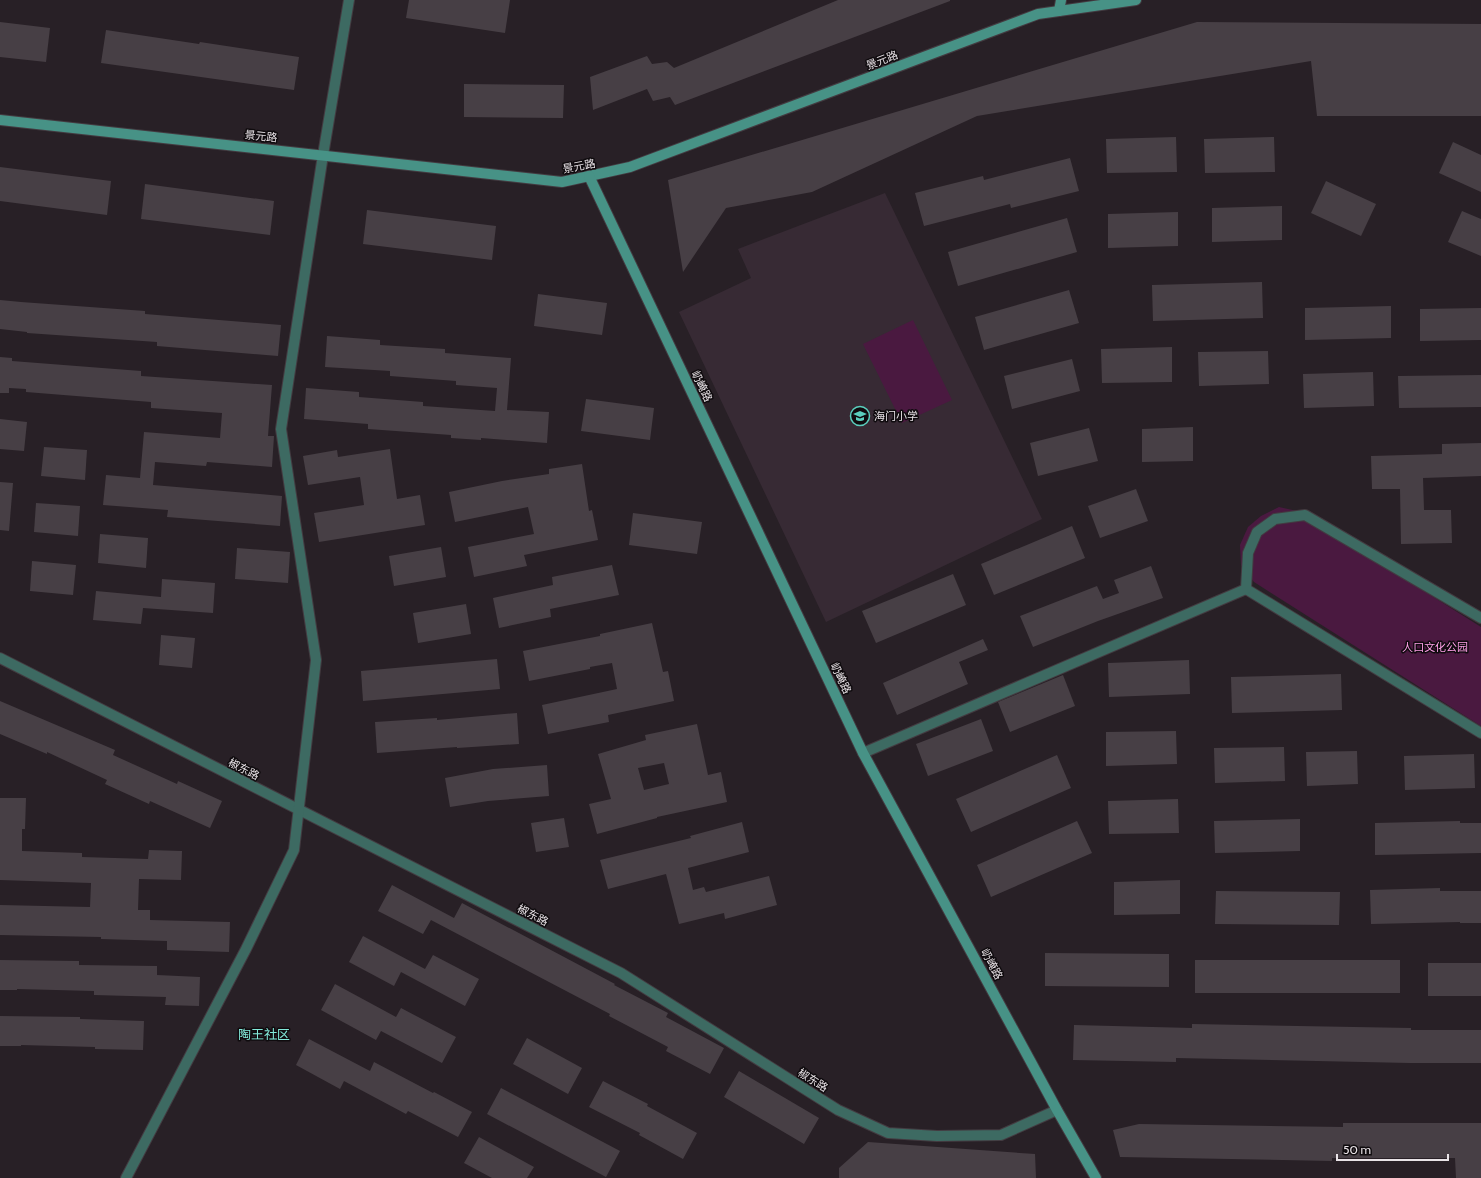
<svg xmlns="http://www.w3.org/2000/svg" width="1481" height="1178" font-family="Cabin,'Noto Sans SC',sans-serif">
	<style>
		.built { fill: #372a34 }
		.green { fill: #4a1940 }
		.building { fill: #473f45; fill-rule: evenodd }
		.lines { fill: none; stroke-linecap: round; stroke-linejoin: round }
		.street-casing { stroke: #433b41; stroke-width: 12 }
		.secondary-casing { stroke: #433b41; stroke-width: 12 }
		.street { stroke: #3d6a62; stroke-width: 10 }
		.secondary { stroke: #479286; stroke-width: 10 }
		.labels { text-anchor: middle; stroke-width: 3; stroke-linejoin: round; paint-order: stroke }
		.street-label { font-size: 11px; fill: #e9e3e7; stroke: #0f0b0e }
		.poi-label { font-size: 11px; fill: #e9e3e7; stroke: #0f0b0e; text-anchor: start }
		.park-label { font-size: 11px; fill: #fd9fe7; stroke: #0f0b0e }
		.quarter-label { font-size: 13px; fill: #84ebdb; stroke: #0f0b0e }
	</style>
	<rect width="100%" height="100%" fill="#282026"/>
	<path class="built" d="M885,193L1042,519L826,622L679,312L751,278L738,249Z"/>
	<g class="green">
		<path d="M913,320L952,400L902,423L863,344Z"/>
		<path d="M1279,507L1297,511L1481,627V726L1254,582L1241,565L1240,545L1248,527L1261,516Z"/>
	</g>
	<g class="building">
		<path d="M409,0H510L505,33L406,18Z"/>
		<path d="M838,0H950V1L675,105L670,97L653,101L647,89L593,110L590,77L647,56L652,64L667,62L674,68Z"/>
		<path d="M0,22L50,28L46,62L0,57Z"/>
		<path d="M1197,22L1481,24V116H1317L1311,61L977,116L812,192L726,208L683,272L668,180Z"/>
		<path d="M106,30L199,44L200,42L299,57L294,90L101,63Z"/>
		<path d="M464,84L564,85L563,118L464,117Z"/>
		<path d="M1176,137L1177,172L1107,173L1106,139Z"/>
		<path d="M1274,137L1275,172L1205,173L1204,139Z"/>
		<path d="M1453,142L1481,155V192L1439,173Z"/>
		<path d="M1070,158L1079,191L1011,208L1010,204L924,226L915,193L983,176L984,180Z"/>
		<path d="M0,167L111,181L107,215L0,201Z"/>
		<path d="M1326,181L1376,204L1361,236L1311,213Z"/>
		<path d="M145,184L274,201L270,235L141,219Z"/>
		<path d="M1282,206V240L1212,242V208Z"/>
		<path d="M367,210L496,226L492,260L363,244Z"/>
		<path d="M1462,211L1481,219V256L1448,242Z"/>
		<path d="M1178,212V246L1108,248V214Z"/>
		<path d="M1067,218L1077,252L958,286L948,252Z"/>
		<path d="M1262,282L1263,318L1153,321L1152,285Z"/>
		<path d="M1069,290L1079,323L984,350L975,317Z"/>
		<path d="M538,294L607,303L602,335L534,326Z"/>
		<path d="M0,300L21,302L145,311V314L281,325L278,356L157,346V342L27,333V332L0,329Z"/>
		<path d="M1391,306V338L1305,340V308Z"/>
		<path d="M1481,308V340L1420,341V309Z"/>
		<path d="M327,336L380,340V345L445,349V353L511,358L507,410L549,412L547,443L481,438V440L451,438V435L368,429V424L304,419L306,388L359,392V397L423,402V406L495,411L497,388L456,385V381L390,376V371L325,367Z"/>
		<path d="M1172,347V382L1102,383L1101,349Z"/>
		<path d="M1268,351L1269,384L1199,386L1198,352Z"/>
		<path d="M0,357L12,358V361L141,371V376L272,385L268,436H274L272,467L207,462L206,466L155,462L153,485L282,496L280,526L167,517L168,510L103,505L106,475L140,478L144,432L220,438L222,413L151,408V402L26,392V389L9,388V393H0Z"/>
		<path d="M1072,359L1080,391L1012,409L1004,376Z"/>
		<path d="M1373,372L1374,406L1304,408L1303,374Z"/>
		<path d="M1481,375V407L1399,408L1398,376Z"/>
		<path d="M586,399L654,408L650,440L581,431Z"/>
		<path d="M0,419L27,422L24,451L0,449Z"/>
		<path d="M1193,427V461L1142,462V429Z"/>
		<path d="M1089,428L1098,461L1038,476L1030,443Z"/>
		<path d="M1481,443V476L1423,478L1424,510H1451L1452,543L1401,544L1400,489H1372L1371,456L1442,454V444Z"/>
		<path d="M44,447L87,450L85,480L41,476Z"/>
		<path d="M390,449L397,499L420,495L425,525L319,542L314,513L364,505L360,477L308,485L303,456L337,450L338,457Z"/>
		<path d="M582,464L589,511L592,510L598,540L524,555L527,566L474,577L468,547L534,534L528,507L455,522L449,492L502,481L549,474V469Z"/>
		<path d="M0,482L13,483L9,531L0,530Z"/>
		<path d="M1136,489L1148,521L1100,538L1088,506Z"/>
		<path d="M36,503L80,506L78,536L34,532Z"/>
		<path d="M633,513L702,522L697,554L629,545Z"/>
		<path d="M1072,526L1085,558L994,595L981,564Z"/>
		<path d="M100,534L148,538L146,568L98,563Z"/>
		<path d="M441,547L446,577L394,586L389,556Z"/>
		<path d="M237,548L290,552L288,583L235,579Z"/>
		<path d="M32,561L76,565L73,595L30,591Z"/>
		<path d="M612,565L619,595L550,609L551,617L499,628L493,598L553,585L552,577Z"/>
		<path d="M1151,566L1163,598L1098,621L1033,647L1020,616L1097,586L1103,599L1119,593L1114,580Z"/>
		<path d="M953,574L966,605L876,643L862,611Z"/>
		<path d="M162,579L215,583L213,613L143,608L141,624L93,620L96,591L161,597Z"/>
		<path d="M466,604L471,634L418,643L413,613Z"/>
		<path d="M652,623L663,672L668,671L674,701L608,715L609,722L548,734L542,705L617,689L612,663L590,667V669L529,681L523,651L600,636V634Z"/>
		<path d="M161,635L195,638L192,668L159,665Z"/>
		<path d="M983,639L988,650L959,662L968,684L897,715L883,683Z"/>
		<path d="M497,659L500,689L363,701L361,671Z"/>
		<path d="M1189,660L1190,694L1109,697L1108,663Z"/>
		<path d="M1341,674L1342,710L1232,713L1231,677Z"/>
		<path d="M1063,675L1075,706L1010,732L998,702Z"/>
		<path d="M0,701L115,750L113,755L177,784L178,781L222,801L210,828L150,801L149,804L105,784L107,780L47,752V754L0,734Z"/>
		<path d="M517,713L519,744L457,748V747L377,753L375,722L437,718V720Z"/>
		<path d="M981,719L993,751L928,776L916,744Z"/>
		<path d="M697,724L708,775L721,772L727,802L657,817V818L597,834L589,804L611,799L598,754L646,740L645,735ZM664,763L669,784L644,790L638,768Z"/>
		<path d="M1176,731L1177,764L1106,766V732Z"/>
		<path d="M1284,747L1285,781L1215,783L1214,748Z"/>
		<path d="M1357,751L1358,784L1307,786L1306,752Z"/>
		<path d="M1474,754L1475,788L1405,790L1404,756Z"/>
		<path d="M1057,755L1071,788L971,832L956,799Z"/>
		<path d="M547,765L549,796L488,801L450,807L445,778L493,769Z"/>
		<path d="M0,798H26L25,829H22V851L82,853V857L148,859L149,850L182,851L181,880L139,879L138,910H150V920L230,922L229,952L167,950V941L101,939V937L0,935V905L90,907L91,883L0,880Z"/>
		<path d="M1178,799L1179,833L1109,834L1108,801Z"/>
		<path d="M564,818L569,847L536,852L531,823Z"/>
		<path d="M1300,819V851L1215,853L1214,821Z"/>
		<path d="M1077,821L1092,853L991,897L977,865Z"/>
		<path d="M1460,821V823H1481V853L1375,855V823Z"/>
		<path d="M742,822L749,852L688,868L693,890L704,887L706,892L769,876L777,905L725,919L724,913L679,924L666,874L608,889L600,860L691,838L690,836Z"/>
		<path d="M1180,880V914L1114,915V882Z"/>
		<path d="M392,885L454,918L462,903L615,984L614,985L668,1013L666,1017L724,1048L710,1074L666,1051L668,1047L609,1016L610,1014L431,920L423,934L378,911Z"/>
		<path d="M1440,888V891H1481V923H1460V922L1371,924L1370,890Z"/>
		<path d="M1216,891L1340,892L1339,925L1215,924Z"/>
		<path d="M363,936L425,969L433,955L479,979L465,1006L401,972L394,986L349,962Z"/>
		<path d="M1045,953L1169,954V987L1045,986Z"/>
		<path d="M0,960L79,961V965L157,966V975L200,977L199,1006L165,1005L166,997L94,995V991L17,989V990H0Z"/>
		<rect x="1195" y="960" width="205" height="33"/>
		<rect x="1428" y="963" width="53" height="33"/>
		<path d="M335,984L396,1017L401,1008L456,1037L442,1063L381,1031L376,1040L321,1010Z"/>
		<path d="M0,1016L80,1017V1019L144,1021L143,1050L95,1049V1047L21,1045V1046H0Z"/>
		<path d="M1192,1024L1411,1028V1030H1481V1063H1410L1176,1058V1062L1073,1060L1074,1025L1192,1028Z"/>
		<path d="M527,1038L582,1068L568,1094L513,1064Z"/>
		<path d="M309,1039L370,1071L374,1062L433,1093L434,1092L472,1112L458,1137L408,1111L406,1114L344,1081L340,1089L296,1065Z"/>
		<path d="M739,1071L819,1118L804,1144L724,1097Z"/>
		<path d="M603,1081L648,1104L647,1106L697,1133L683,1159L639,1135L640,1133L589,1107Z"/>
		<path d="M501,1088L620,1151L606,1177L487,1114Z"/>
		<path d="M1343,1123H1481V1178H1456L1455,1158H1332V1161L1120,1157L1113,1130L1139,1124L1343,1127Z"/>
		<path d="M479,1137L534,1167L527,1178H492L464,1163Z"/>
		<path d="M868,1142L1035,1154L1036,1178H839V1168Z"/>
	</g>
	<g class="lines">
		<defs>
			<g id="street">
				<path d="M1246,589L1481,733"/>
				<path d="M0,658L621,973L838,1110L888,1133L937,1136L1001,1135L1057,1110"/>
				<path d="M863,753L1246,589L1248,553L1257,532L1275,519L1305,515L1481,618"/>
				<path d="M126,1178L246,949L294,850L316,660L281,429L323,155L349,0"/>
			</g>
			<g id="secondary">
				<path d="M1059,11L1061,0"/>
				<path d="M0,120L562,182L630,167L1038,14L1136,0"/>
				<path d="M589,176L863,753L1057,1110L1096,1178"/>
			</g>
		</defs>
		<use href="#street" class="street-casing"/>
		<use href="#secondary" class="secondary-casing"/>
		<use href="#street" class="street"/>
		<use href="#secondary" class="secondary"/>
	</g>
	<defs>
		<symbol id="school-ring" viewBox="-11 -11 22 22"><circle r="9.5" fill="#0f0b0e" stroke="#5acebd" stroke-width="1.5"/><path d="M0-5L7-2L0 1L-7-2ZM-4 1L0 2.5L4 1V4Q0 6-4 4Z" fill="#5acebd"/></symbol>
	</defs>
	<g fill-rule="evenodd">
		<use href="#school-ring" x="849" y="405" width="22" height="22"/>
	</g>
	<g class="labels">
		<g class="street-label">
			<text transform="translate(882 60) rotate(-21)" y="4">景元路</text>
			<text transform="translate(261 136) rotate(6)" y="4">景元路</text>
			<text transform="translate(579 166) rotate(-11)" y="4">景元路</text>
			<text transform="translate(702 386) rotate(64)" y="4">屷崦路</text>
			<text transform="translate(841 678) rotate(64)" y="4">屷崦路</text>
			<text transform="translate(244 769) rotate(27)" y="4">椒东路</text>
			<text transform="translate(533 915) rotate(27)" y="4">椒东路</text>
			<text transform="translate(992 964) rotate(62)" y="4">屷崦路</text>
			<text transform="translate(813 1080) rotate(32)" y="4">椒东路</text>
		</g>
		<g class="poi-label">
			<text x="874" y="420">海门小学</text>
		</g>
		<g class="park-label">
			<text x="1435" y="651">人口文化公园</text>
		</g>
		<g class="quarter-label">
			<text x="264" y="1039">陶王社区</text>
		</g>
	</g>
	<path d="M1337 1154v6h111v-6" fill="none" stroke="#e9e3e7" stroke-width="2"/>
	<text x="1343" y="1154" font-size="12" fill="#e9e3e7" stroke="#0f0b0e" stroke-width="3" paint-order="stroke">50 m</text>
</svg>
